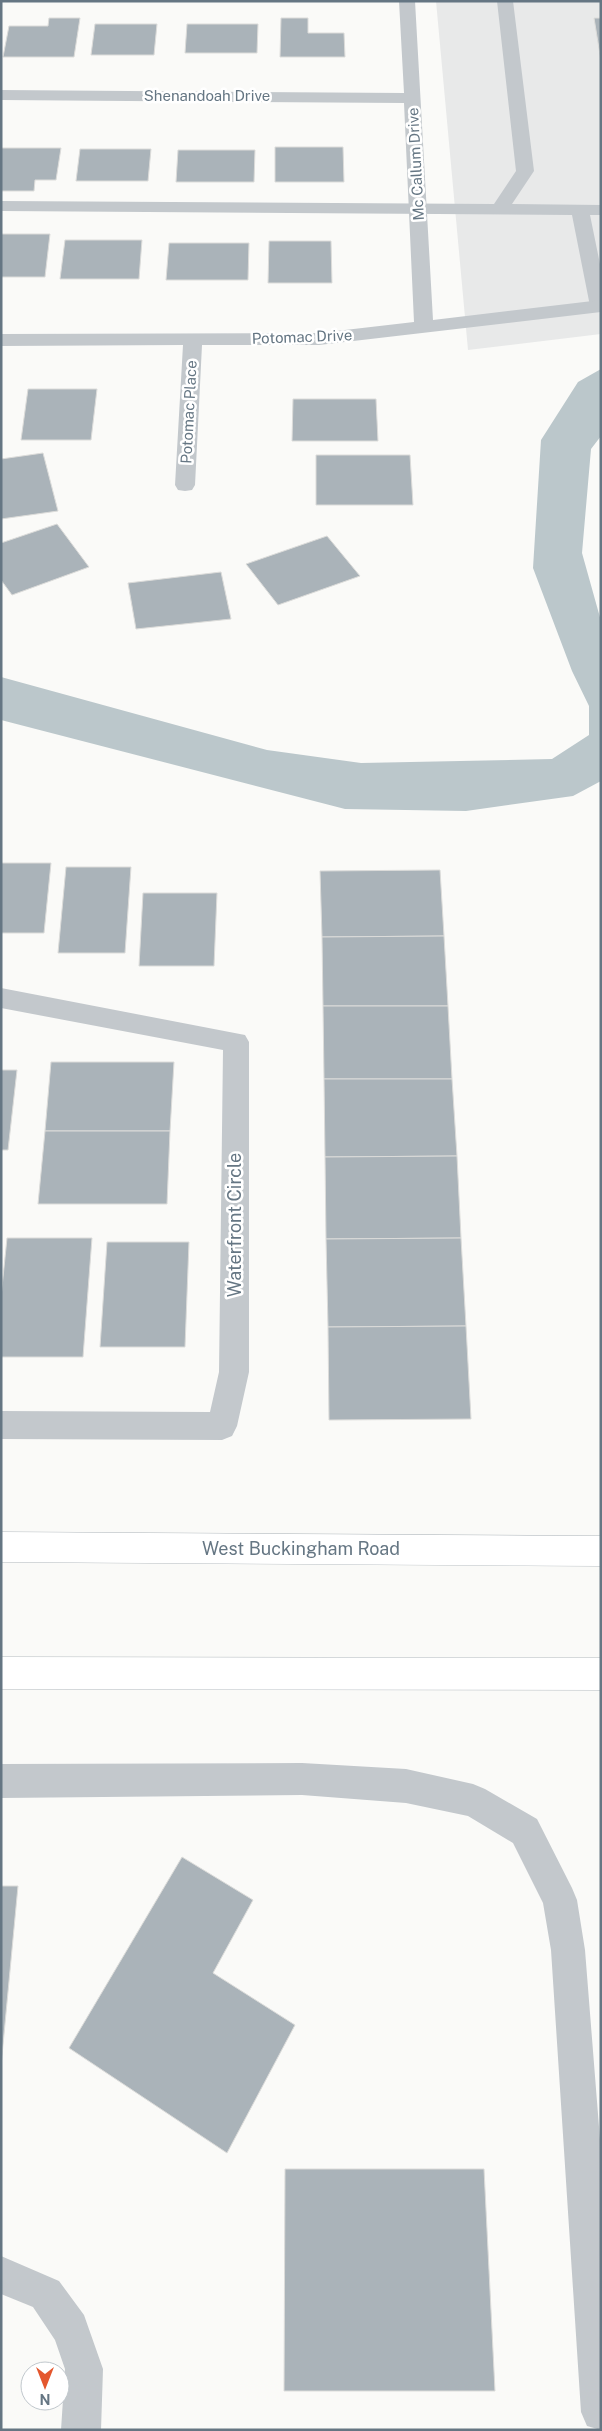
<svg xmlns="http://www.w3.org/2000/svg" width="602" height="2431" font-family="'Public Sans',sans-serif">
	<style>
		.built { fill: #e8e9e9 }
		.water { fill: #bbc7cb }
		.building { fill: #aab3b9; stroke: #dcdcda }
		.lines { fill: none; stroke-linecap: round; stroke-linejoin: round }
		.secondary-casing { stroke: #b3babf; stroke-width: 1 }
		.lane { fill: #c3c8cc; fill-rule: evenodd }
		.street { fill: #c3c8cc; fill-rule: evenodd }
		.secondary { fill: #fff; fill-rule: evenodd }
		.labels { text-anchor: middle; stroke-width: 5; stroke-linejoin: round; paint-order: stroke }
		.far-street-label { font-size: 15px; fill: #657683; stroke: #fff }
		.street-label { font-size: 18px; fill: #657683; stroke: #fff }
	</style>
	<rect width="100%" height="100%" fill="#fafaf8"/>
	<path class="built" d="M436,1H601V334L468,350Z"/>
	<path class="water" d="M601,369V436L591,449L582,553L601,621V781L573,796L466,811L345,809L1,720V677L267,750L361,763L552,759L589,735V706L572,671L533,568L541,440L578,382Z"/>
	<g class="building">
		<path d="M49,18H80L74,57H3L9,26H48Z"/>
		<path d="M281,18H308V33H344L345,57H280Z"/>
		<path d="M594,18H601V61Z"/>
		<path d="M95,24H157L154,55H91Z"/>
		<path d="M187,24H258L257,53H185Z"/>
		<path d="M275,147H343L344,182H275Z"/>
		<path d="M1,148H61L56,180H35L34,191H1Z"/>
		<path d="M80,149H151L148,181H76Z"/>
		<path d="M178,150H255L254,182H176Z"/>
		<path d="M1,234H50L45,277H1Z"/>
		<path d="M65,240H142L139,279H60Z"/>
		<path d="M269,241H331L332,283H268Z"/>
		<path d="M169,243H249L248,280H166Z"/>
		<path d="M28,389H97L91,440H21Z"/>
		<path d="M293,399H376L378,441H292Z"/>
		<path d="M43,453L58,511L1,519V459Z"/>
		<path d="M316,455H410L413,505H316Z"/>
		<path d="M57,524L89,567L12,595L1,580V543Z"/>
		<path d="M327,536L360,576L278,605L246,564Z"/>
		<path d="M221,572L231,619L136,629L128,583Z"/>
		<path d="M1,863H51L44,933H1Z"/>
		<path d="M66,867H131L125,953H58Z"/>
		<path d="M440,870L444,936L322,937L320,871Z"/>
		<path d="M143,893H217L214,966H139Z"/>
		<path d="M444,936L448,1006H323L322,937Z"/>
		<path d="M323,1006H448L452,1079H324Z"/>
		<path d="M51,1062H174L170,1131H45Z"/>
		<path d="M1,1070H17L8,1150H1Z"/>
		<path d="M324,1079H452L457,1156L325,1157Z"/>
		<path d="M45,1131H170L167,1204H38Z"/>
		<path d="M457,1156L461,1238L326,1239L325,1157Z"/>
		<path d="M7,1238H92L83,1357H1V1297Z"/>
		<path d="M461,1238L466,1326L328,1327L326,1239Z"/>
		<path d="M107,1242H189L185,1347H100Z"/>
		<path d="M466,1326L471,1419L329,1420L328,1327Z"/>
		<path d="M182,1857L253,1900L213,1973L295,2025L227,2153L69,2048Z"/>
		<path d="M1,1886H18L1,2066Z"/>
		<path d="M285,2169H484L495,2391H284Z"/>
	</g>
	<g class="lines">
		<defs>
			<g id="secondary">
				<path d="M1,1532L601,1536V1566L1,1562Z"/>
				<path d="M1,1657L601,1658V1690L1,1689Z"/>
			</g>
		</defs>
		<use href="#secondary" class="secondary-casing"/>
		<g class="lane">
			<path d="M497,1H513L534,171L512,204L601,205V215H590L601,269V311L592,310L590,306L572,215L1,211V201L494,204L516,171Z"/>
			<path d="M302,1763L406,1769L473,1784L485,1789L537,1819L572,1888L577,1900L585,1950L601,2152V2430L587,2426L581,2412L551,1950L543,1903L513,1843L468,1816L406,1803L302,1795L1,1798V1764Z"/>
		</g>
		<g class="street">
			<path d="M399,1H415L433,320L601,300V312L319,345H202L195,485L192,490L185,491L178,490L175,485L183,345L1,346V334L319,333L414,322L404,103L1,100V90L404,93Z"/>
			<path d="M1,988L245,1035L249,1042V1372L237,1426L232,1436L222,1440L1,1439V1411L210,1412L219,1372L223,1050L1,1008Z"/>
			<path d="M1,2256L59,2281L84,2315L103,2369L101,2430H61L65,2369L55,2340L33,2307L1,2294Z"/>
		</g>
		<use href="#secondary" class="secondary"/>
	</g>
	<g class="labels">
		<g class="far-street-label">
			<text x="207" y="101">Shenandoah Drive</text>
			<text transform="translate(416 164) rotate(-93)" y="5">Mc Callum Drive</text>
			<text transform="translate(302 337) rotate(-2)" y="5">Potomac Drive</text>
			<text transform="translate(189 412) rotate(-87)" y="5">Potomac Place</text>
		</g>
		<g class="street-label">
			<text transform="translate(235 1225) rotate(-90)" y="6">Waterfront Circle</text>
			<text x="301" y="1555">West Buckingham Road</text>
		</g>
	</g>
	<rect width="602" height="2431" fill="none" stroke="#657683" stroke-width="5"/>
	<g transform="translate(45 2386) rotate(180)"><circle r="24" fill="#ffffff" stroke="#c1c8cd"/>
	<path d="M0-4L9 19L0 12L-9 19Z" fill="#e4572e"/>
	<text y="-8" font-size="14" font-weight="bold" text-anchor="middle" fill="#657683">N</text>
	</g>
</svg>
